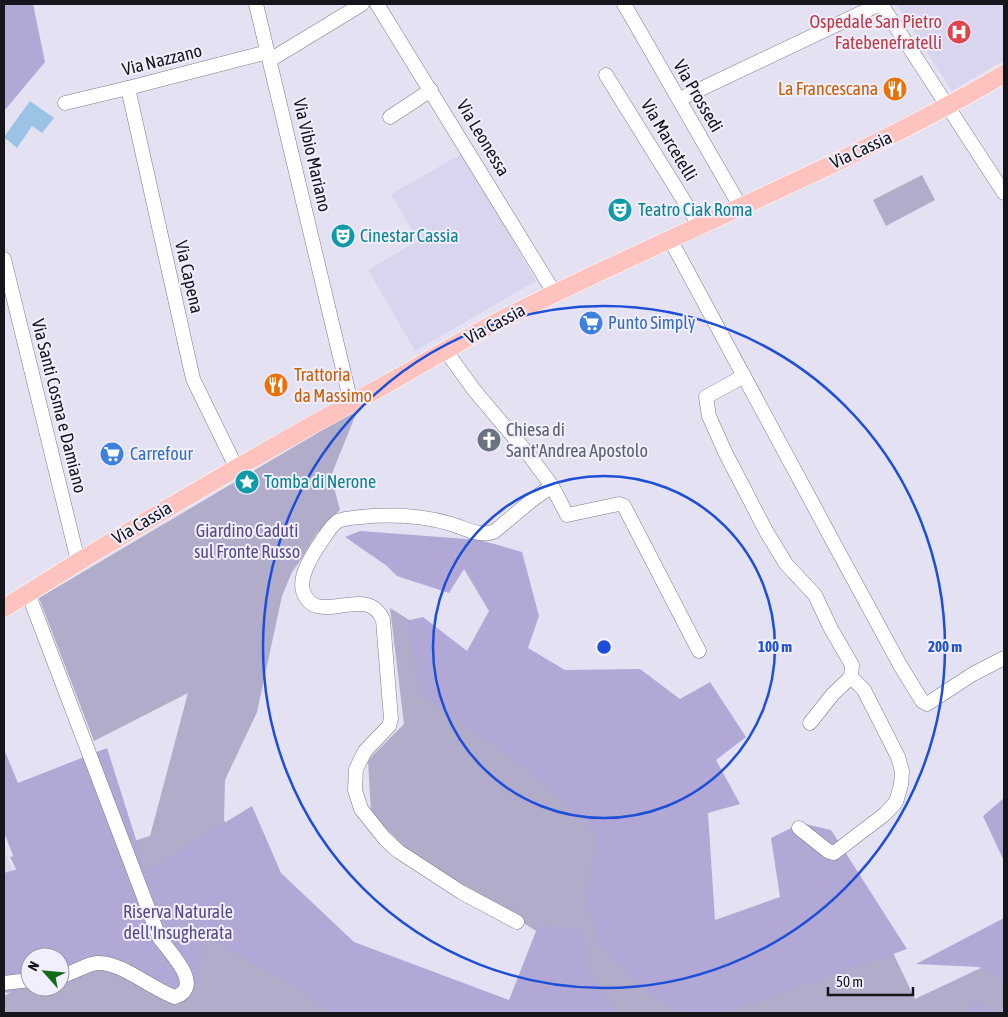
<svg xmlns="http://www.w3.org/2000/svg" width="1008" height="1017" font-family="'Asap Condensed',sans-serif">
	<style>
		.built { fill: #dad5ee }
		.green { fill: #b2accb }
		.forest { fill: #b1a8d6 }
		.water { fill: #9ac3e6 }
		.lines { fill: none; stroke-linecap: round; stroke-linejoin: round }
		.minor-casing { stroke: #7e7b8b; stroke-width: 15 }
		.major-casing { stroke: #fff; stroke-width: 19 }
		.minor { stroke: #fff; stroke-width: 14 }
		.major { stroke: #fec3bf; stroke-width: 18 }
		.ring { fill: none; stroke: #1d4ed8; stroke-width: 2.5 }
		.labels { text-anchor: middle; stroke-width: 4; stroke-linejoin: round; paint-order: stroke }
		.health-label { font-size: 18px; fill: #be3a42; stroke: #f1effd; text-anchor: end }
		.street-label { font-size: 18px; fill: #16151b; stroke: #f1effd }
		.food-label { font-size: 18px; fill: #c56008; stroke: #f1effd; text-anchor: end }
		.culture-label { font-size: 18px; fill: #0d838f; stroke: #f1effd; text-anchor: start }
		.shop-label { font-size: 18px; fill: #366cbe; stroke: #f1effd; text-anchor: start }
		.worship-label { font-size: 18px; fill: #5b616d; stroke: #f1effd; text-anchor: start }
		.park-label { font-size: 18px; fill: #584985; stroke: #f1effd }
		.centre { fill: #1d4ed8; stroke: #f1effd; stroke-width: 2.5 }
		.ring-label { font-size: 15px; text-anchor: middle; font-weight: bold; fill: #1d4ed8; stroke: #f1effd; stroke-width: 4; stroke-linejoin: round; paint-order: stroke }
	</style>
	<rect width="100%" height="100%" fill="#e4e1f3"/>
	<g class="built">
		<path d="M896,4H1004V60L952,91Z"/>
		<path d="M463,153L536,281L415,351L368,270L418,241L391,194Z"/>
		<path d="M4,849L15,877L4,881Z"/>
	</g>
	<g class="green">
		<path d="M922,175L935,200L886,226L873,200Z"/>
		<path d="M358,409L331,476L340,510L317,533L300,561L292,572L282,596L257,712L225,780L224,820L252,868L343,939L458,1013H4V996L30,982V987H60V957L10,857L120,834L124,844L150,836L188,693L94,741L39,598Z"/>
		<path d="M390,608L480,664L686,956L863,890L915,999L1004,957V1013H506L562,947L410,853L371,813L368,760L404,724Z"/>
	</g>
	<g class="forest">
		<path d="M4,4H33L45,62L4,111Z"/>
		<path d="M360,531L480,540L522,552L539,616L528,648L565,670L640,669L680,699L710,682L746,737L716,760L740,804L708,813L715,920L780,897L771,838L801,823L831,830L907,949L724,1013H678L639,985L599,944L585,896L597,834L526,769L420,694L406,621L423,617L467,651L489,611L464,569L449,593L397,576L387,566L345,537Z"/>
		<path d="M107,748L146,871L252,806L281,873L354,942L509,1000L538,926L582,929L589,973L618,1013H330L300,989L204,936L198,984L166,995L112,968L60,980V957H30V987H33L7,993L4,991V873L18,869L4,832V749L18,783Z"/>
		<path d="M1004,798V861L983,816Z"/>
		<path d="M1004,918V980L979,967L916,964Z"/>
		<path d="M974,1000L995,1013H965Z"/>
	</g>
	<path class="water" d="M30,101L54,118L42,133L32,126L17,148L4,137Z"/>
	<g class="lines">
		<defs>
			<g id="minor">
				<path d="M256,4L351,403"/>
				<path d="M377,4L555,294"/>
				<path d="M624,4L740,206"/>
				<path d="M881,4L1004,193"/>
				<path d="M270,60L362,4"/>
				<path d="M606,75L699,225"/>
				<path d="M128,88L193,379L236,467"/>
				<path d="M686,96L880,4"/>
				<path d="M65,103L128,88L268,52"/>
				<path d="M390,117L431,90"/>
				<path d="M670,239L836,547L900,665L922,701L927,704L973,674L1004,658"/>
				<path d="M4,259L78,561"/>
				<path d="M446,351L474,390L529,455L552,486L532,500L495,531C481,538 465,528 451,524C421,515 392,514 361,517C353,518 345,518 338,521C329,527 323,540 317,548C310,559 299,577 303,591C316,630 367,581 383,620L391,719L389,726L365,751L356,769L355,790L361,809L385,839L398,851L461,892L517,922"/>
				<path d="M744,376L706,397L709,416L725,452L766,531L786,564L815,595L830,627L852,665L851,677L833,694L810,723"/>
				<path d="M552,486L567,515L619,504L624,506L699,651"/>
				<path d="M28,593L159,937C167,950 206,986 175,997C153,990 120,961 97,963C85,964 73,974 60,976"/>
				<path d="M799,828L828,851L834,853L885,814L896,802L901,785L902,771L898,757L864,690L851,677"/>
				<path d="M4,983L30,980"/>
			</g>
			<path id="major" d="M4,608C128,530 254,456 383,386C421,365 458,342 497,322C665,236 842,169 1004,74"/>
		</defs>
		<use href="#minor" class="minor-casing"/>
		<use href="#major" class="major-casing"/>
		<use href="#minor" class="minor"/>
		<use href="#major" class="major"/>
	</g>
	<g class="ring">
		<circle cx="604" cy="647" r="171"/>
		<circle cx="604" cy="647" r="341"/>
	</g>
	<defs>
		<symbol id="hospital-disc" viewBox="-11 -11 22 22"><circle r="9.5" fill="#e0444e" stroke="#f1effd"/><path d="M-5-5h3v3.5h4V-5h3V5h-3V1.5h-4V5h-3Z" fill="#fff"/></symbol>
		<symbol id="restaurant-disc" viewBox="-11 -11 22 22"><circle r="9.5" fill="#e8710a" stroke="#f1effd"/><path d="M-5-6h1v4h1v-4h1v4h1v-4h1v5L-1.5 .5V6h-2V.5L-5-1ZM5-6V6H3V1.5H1.5Q1.5-4 5-6Z" fill="#fff"/></symbol>
		<symbol id="theatre-disc" viewBox="-11 -11 22 22"><circle r="9.5" fill="#0f9aa8" stroke="#f1effd"/><path d="M-5-5.5Q0-4 5-5.5V0Q5 5 0 6Q-5 5-5 0ZM-3.3-2.5H-1v1.5H-3.3ZM1-2.5H3.3v1.5H1ZM-2.8 1Q0 5.5 2.8 1Z" fill="#fff"/></symbol>
		<symbol id="supermarket-disc" viewBox="-11 -11 22 22"><circle r="9.5" fill="#3f7fe0" stroke="#f1effd"/><path d="M-6-5.5h2.5l.6 2H6L4.5 2H-2.5L-4.4-4H-6ZM-1.5 3.2a1.3 1.3 0 1 0 .1 0ZM3 3.2a1.3 1.3 0 1 0 .1 0Z" fill="#fff"/></symbol>
		<symbol id="church-disc" viewBox="-11 -11 22 22"><circle r="9.5" fill="#6b7280" stroke="#f1effd"/><path d="M-1.2-6h2.4v3.5h3.3v2.4h-3.3V6h-2.4V-.1h-3.3v-2.4h3.3Z" fill="#fff"/></symbol>
		<symbol id="sight-disc" viewBox="-11 -11 22 22"><circle r="9.5" fill="#0f9aa8" stroke="#f1effd"/><path d="M0-6L1.8-2.2L6-1.7L2.9 1.2L3.7 5.4L0 3.3L-3.7 5.4L-2.9 1.2L-6-1.7L-1.8-2.2Z" fill="#fff"/></symbol>
	</defs>
	<g fill-rule="evenodd">
		<use href="#hospital-disc" x="945" y="18" width="28" height="28"/>
		<use href="#restaurant-disc" x="881" y="75" width="28" height="28"/>
		<use href="#theatre-disc" x="606" y="196" width="28" height="28"/>
		<use href="#theatre-disc" x="329" y="222" width="28" height="28"/>
		<use href="#supermarket-disc" x="577" y="309" width="28" height="28"/>
		<use href="#restaurant-disc" x="262" y="371" width="28" height="28"/>
		<use href="#church-disc" x="475" y="426" width="28" height="28"/>
		<use href="#supermarket-disc" x="98" y="440" width="28" height="28"/>
		<use href="#sight-disc" x="233" y="468" width="28" height="28"/>
	</g>
	<g class="labels">
		<g class="health-label">
			<text x="942" y="28">Ospedale San Pietro<tspan x="942" dy="21">Fatebenefratelli</tspan></text>
		</g>
		<g class="street-label">
			<text transform="translate(162 60) rotate(-14)" y="6">Via Nazzano</text>
			<text transform="translate(698 96) rotate(60)" y="6">Via Prossedi</text>
			<text transform="translate(483 138) rotate(59)" y="6">Via Leonessa</text>
			<text transform="translate(669 140) rotate(59)" y="6">Via Marcetelli</text>
			<text transform="translate(861 150) rotate(-25)" y="6">Via Cassia</text>
			<text transform="translate(312 155) rotate(77)" y="6">Via Vibio Mariano</text>
			<text transform="translate(189 277) rotate(77)" y="6">Via Capena</text>
			<text transform="translate(495 324) rotate(-28)" y="6">Via Cassia</text>
			<text transform="translate(59 406) rotate(76)" y="6">Via Santi Cosma e Damiano</text>
			<text transform="translate(142 523) rotate(-31)" y="6">Via Cassia</text>
		</g>
		<g class="food-label">
			<text x="878" y="95">La Francescana</text>
			<text x="294" y="381" text-anchor="start">Trattoria<tspan x="294" dy="21">da Massimo</tspan></text>
		</g>
		<g class="culture-label">
			<text x="638" y="216">Teatro Ciak Roma</text>
			<text x="360" y="242">Cinestar Cassia</text>
			<text x="264" y="488">Tomba di Nerone</text>
		</g>
		<g class="shop-label">
			<text x="608" y="329">Punto Simply</text>
			<text x="130" y="460">Carrefour</text>
		</g>
		<g class="worship-label">
			<text x="506" y="436">Chiesa di<tspan x="506" dy="21">Sant'Andrea Apostolo</tspan></text>
		</g>
		<g class="park-label">
			<text x="247" y="537">Giardino Caduti<tspan x="247" dy="21">sul Fronte Russo</tspan></text>
			<text x="178" y="918">Riserva Naturale<tspan x="178" dy="21">dell'Insugherata</tspan></text>
		</g>
	</g>
	<circle cx="604" cy="647" r="8" class="centre"/>
	<g class="ring-label">
		<text x="775" y="652">100 m</text>
		<text x="945" y="652">200 m</text>
	</g>
	<rect width="1008" height="1017" fill="none" stroke="#16151b" stroke-width="10"/>
	<g transform="translate(45 972) rotate(297)"><circle r="24" fill="#f1effd" stroke="#9998a3"/>
	<path d="M0-4L9 19L0 12L-9 19Z" fill="#136d18"/>
	<text y="-8" font-size="14" font-weight="bold" text-anchor="middle" fill="#16151b">N</text>
	</g>
	<path d="M828 987v8h85v-8" fill="none" stroke="#16151b" stroke-width="2.5"/>
	<text x="836" y="987" font-size="15" fill="#16151b" stroke="#f1effd" stroke-width="4" paint-order="stroke">50 m</text>
</svg>
